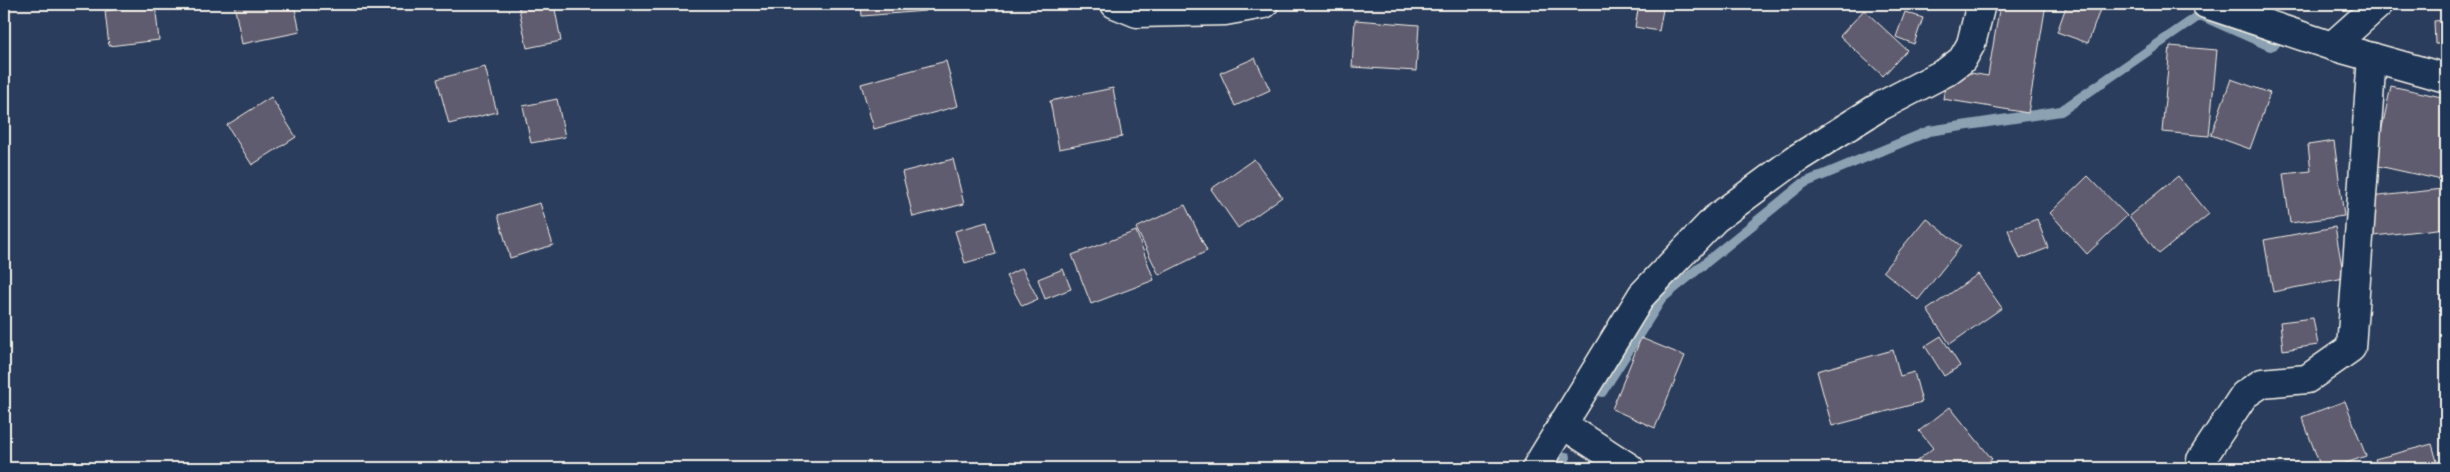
<svg xmlns="http://www.w3.org/2000/svg" width="2450" height="472" font-family="Dekko,sans-serif">
	<style>
		.lines { fill: none; stroke-linecap: round; stroke-linejoin: round }
		.stream { stroke: #8ca2b3; stroke-width: 10 }
		.building { fill: #615c70; stroke: #f4f1e8 }
		.street-casing { stroke: #f4f1e8; stroke-width: 31 }
		.secondary-casing { stroke: #f4f1e8; stroke-width: 31 }
		.street { stroke: #1d3557; stroke-width: 28 }
		.secondary { stroke: #1d3557; stroke-width: 28 }
	</style>
	<rect width="100%" height="100%" fill="#2b3d5c"/>
	<filter id="ink" filterUnits="userSpaceOnUse"><feTurbulence type="fractalNoise" baseFrequency=".02" numOctaves="2"/><feDisplacementMap in="SourceGraphic" scale="10" xChannelSelector="R" yChannelSelector="G"/><feConvolveMatrix kernelMatrix="1 2 1 2 8 2 1 2 1" color-interpolation-filters="sRGB"/></filter>
	<g filter="url(#ink)">
		<g class="lines">
			<g class="stream">
				<path d="M1602,392L1662,298L1804,183L1929,131L2061,111L2200,15L2270,46L2275,44"/>
				<path d="M1560,468L1566,457"/>
			</g>
		</g>
		<g class="building">
			<path d="M155,4L159,40L109,46L105,11Z"/>
			<path d="M234,4H294L300,32L242,44Z"/>
			<path d="M343,4H394L393,10Z"/>
			<path d="M518,4H554L561,41L527,48Z"/>
			<path d="M861,4H925L926,11L862,16Z"/>
			<path d="M1639,4H1664L1659,31L1635,27Z"/>
			<path d="M2000,4H2046L2028,113L1943,99L1948,69L1988,76Z"/>
			<path d="M2067,4H2102L2088,43L2057,32Z"/>
			<path d="M1864,10L1907,50L1883,76L1840,36Z"/>
			<path d="M1905,12L1923,18L1914,44L1896,37Z"/>
			<path d="M1355,20L1419,25L1416,71L1352,67Z"/>
			<path d="M2446,20V44H2435L2434,21Z"/>
			<path d="M2170,46L2217,50L2209,136L2162,132Z"/>
			<path d="M1255,58L1270,90L1235,106L1220,73Z"/>
			<path d="M946,61L958,106L874,129L861,84Z"/>
			<path d="M485,67L497,112L449,124L437,79Z"/>
			<path d="M2231,79L2270,93L2250,149L2211,135Z"/>
			<path d="M2391,86L2446,98V181L2374,165Z"/>
			<path d="M1113,88L1122,137L1059,149L1050,101Z"/>
			<path d="M271,97L296,137L252,165L227,125Z"/>
			<path d="M557,99L565,137L531,143L523,106Z"/>
			<path d="M2334,141L2344,216L2290,223L2283,174L2311,171L2308,145Z"/>
			<path d="M953,159L964,204L913,217L902,172Z"/>
			<path d="M1254,159L1282,197L1238,228L1211,189Z"/>
			<path d="M2088,176L2127,216L2087,254L2050,213Z"/>
			<path d="M2178,176L2209,214L2159,254L2129,216Z"/>
			<path d="M2443,189L2446,228L2374,236L2370,197Z"/>
			<path d="M540,203L553,245L510,258L498,215Z"/>
			<path d="M1185,205L1207,251L1159,275L1136,228Z"/>
			<path d="M1926,218L1961,246L1918,300L1883,271Z"/>
			<path d="M2037,219L2048,248L2020,259L2008,230Z"/>
			<path d="M987,222L996,254L965,263L955,231Z"/>
			<path d="M2335,227L2344,278L2273,292L2264,240Z"/>
			<path d="M1136,231L1154,280L1091,304L1072,255Z"/>
			<path d="M1022,268L1038,299L1022,306L1006,276Z"/>
			<path d="M1063,269L1071,289L1045,299L1038,279Z"/>
			<path d="M1978,274L2002,308L1950,344L1927,310Z"/>
			<path d="M2313,318L2318,345L2283,350L2280,322Z"/>
			<path d="M1941,336L1960,366L1944,376L1925,346Z"/>
			<path d="M1641,338L1685,356L1655,428L1612,409Z"/>
			<path d="M1893,350L1900,376L1914,372L1922,402L1832,426L1817,371Z"/>
			<path d="M2345,401L2366,456L2332,468H2321L2302,417Z"/>
			<path d="M1950,407L1992,459L1980,468H1908L1933,448L1919,431Z"/>
			<path d="M2432,444L2439,468H2378L2375,459Z"/>
		</g>
		<g class="lines">
			<defs>
				<g id="street">
					<path d="M2332,46L2379,4"/>
					<path d="M1562,424L1630,468"/>
					<path d="M1536,468L1642,295L1715,219L1796,159L1879,107L1946,72L1962,60L1971,44L1981,4"/>
					<path d="M2200,468L2201,460L2244,395L2262,383L2307,379L2351,348L2372,57"/>
				</g>
				<g id="secondary">
					<path d="M1115,4L1137,13L1225,11L1264,4"/>
					<path d="M2206,4L2332,46L2446,78"/>
				</g>
			</defs>
			<use href="#street" class="street-casing"/>
			<use href="#secondary" class="secondary-casing"/>
			<use href="#street" class="street"/>
			<use href="#secondary" class="secondary"/>
		</g>
	</g>
	<rect width="2450" height="472" fill="none" stroke="#1d3557" stroke-width="20"/>
	<rect x="10" y="10" width="2430" height="452" fill="none" stroke="#f4f1e8" stroke-width="2" filter="url(#ink)"/>
</svg>
